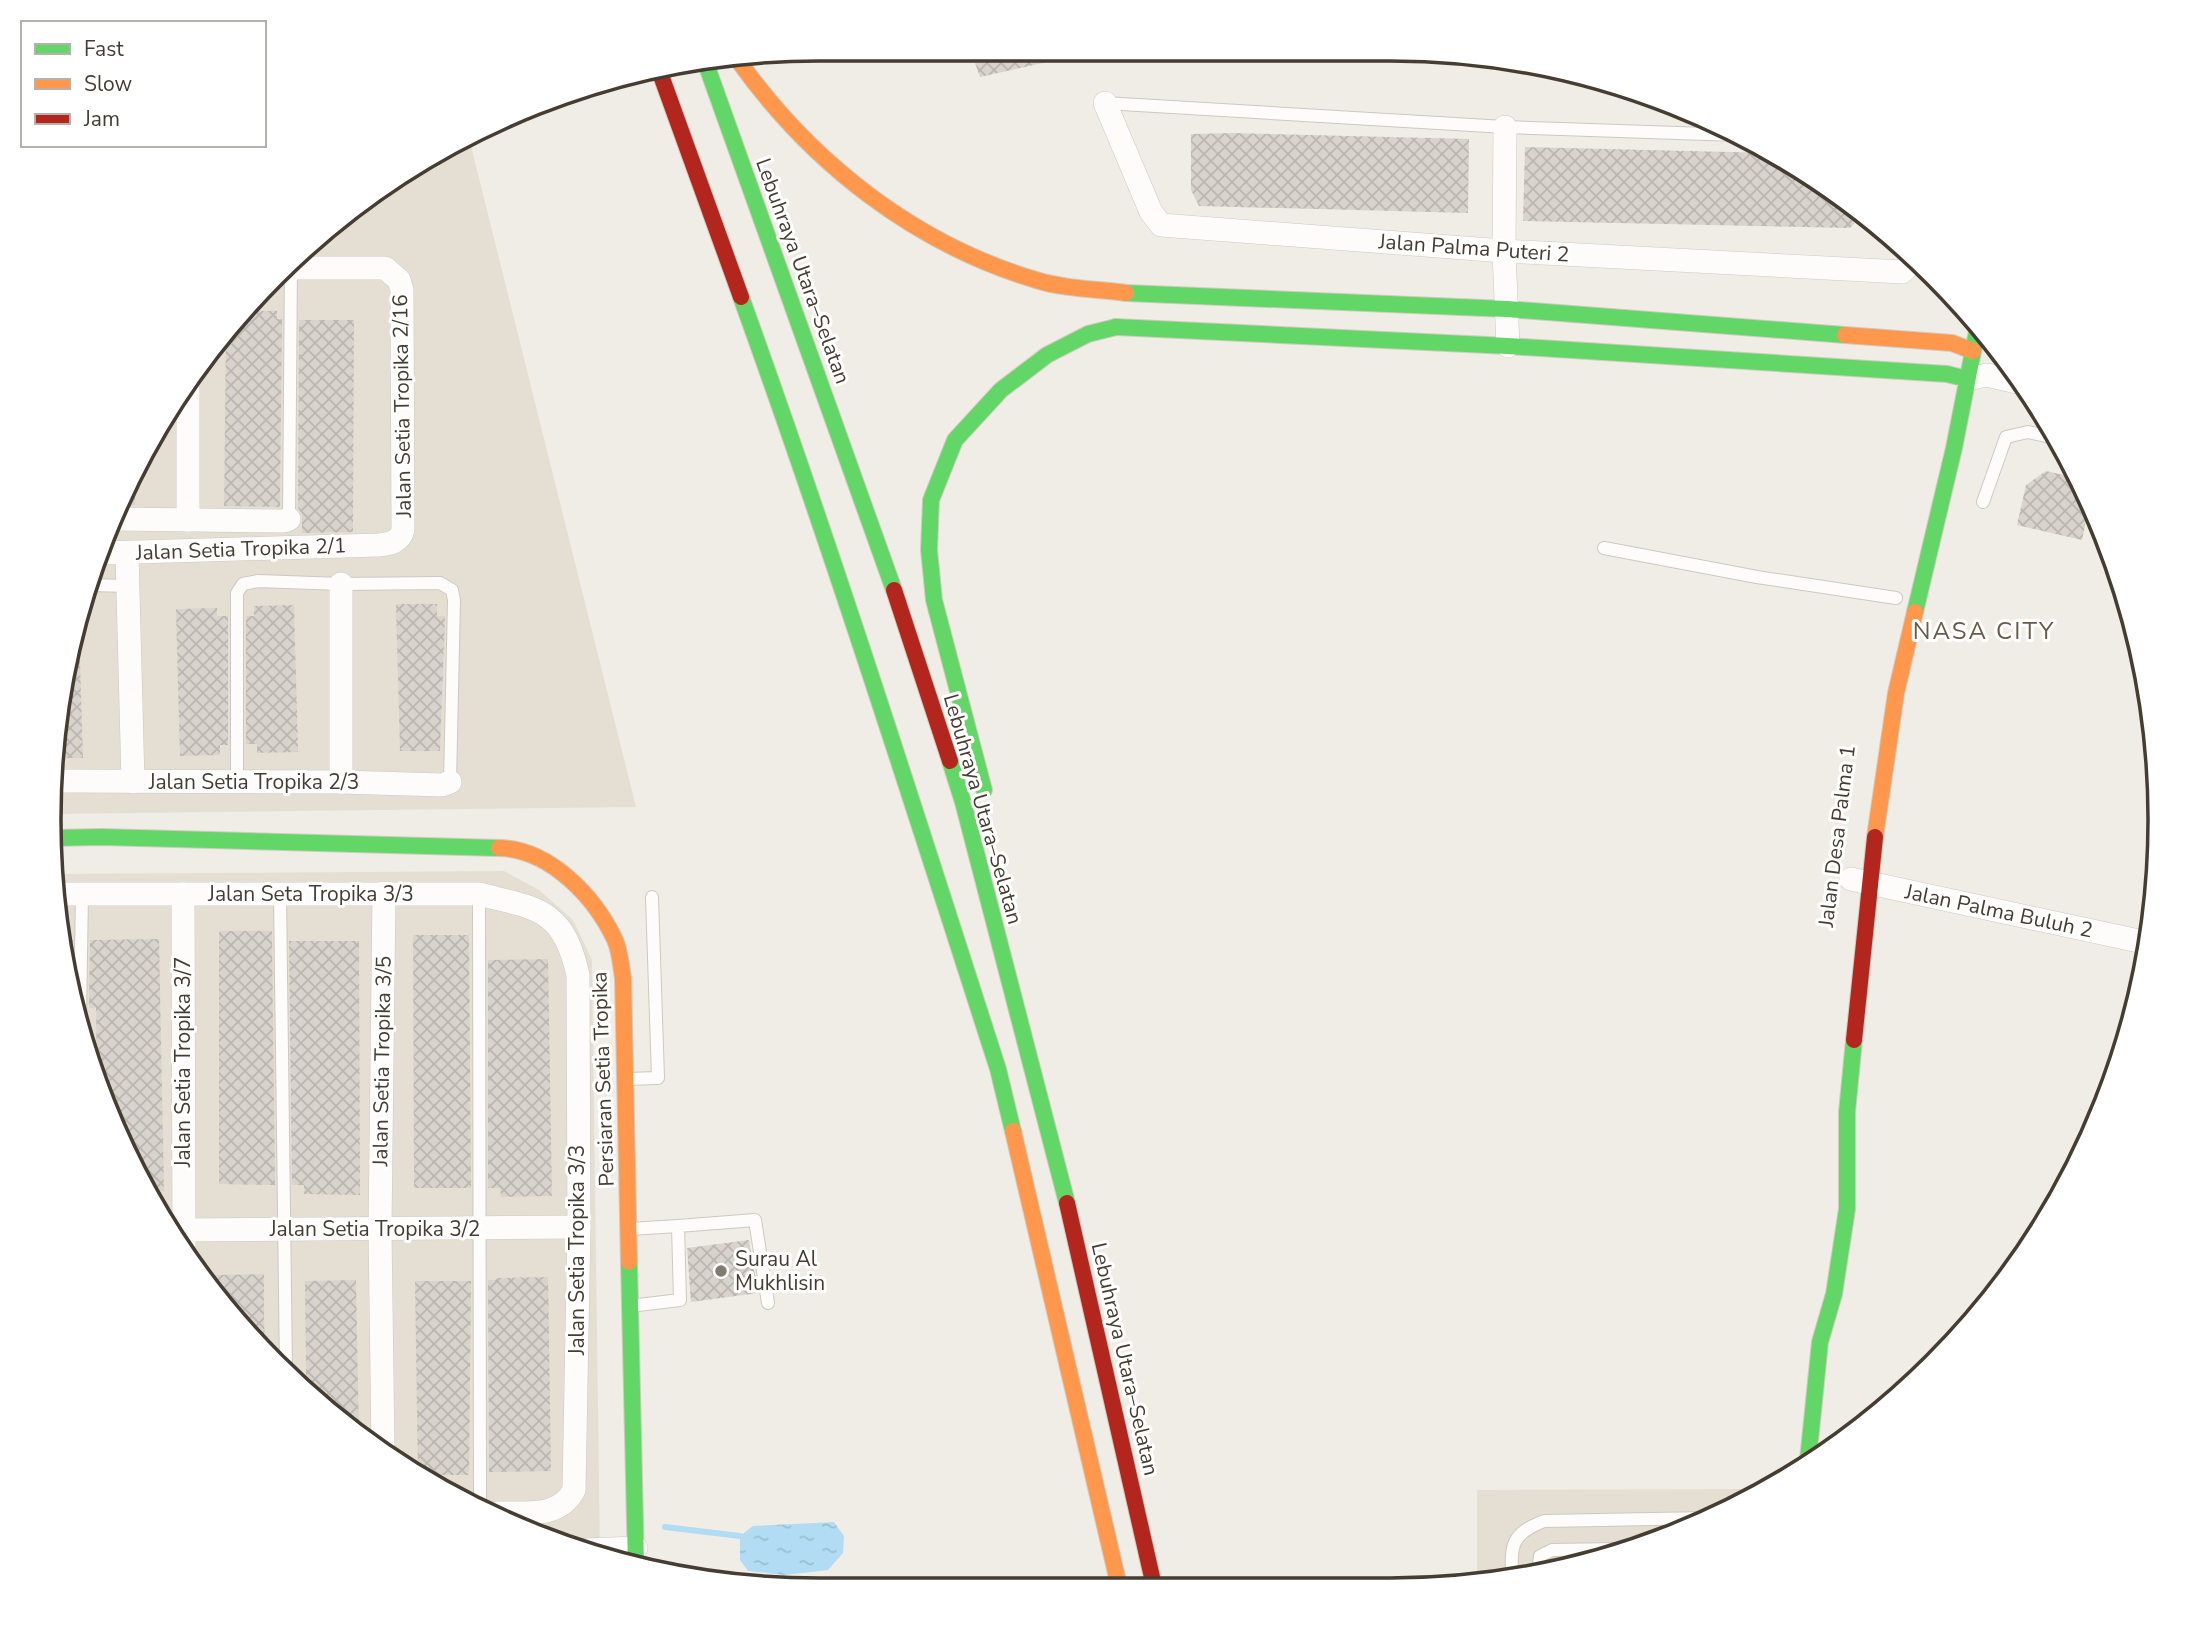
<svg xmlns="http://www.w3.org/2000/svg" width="2209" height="1639" font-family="'Nunito Sans',sans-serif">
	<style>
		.residential { fill: #e5ded3 }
		.water { fill: url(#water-ripples) }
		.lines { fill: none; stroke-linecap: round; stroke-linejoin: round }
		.stream { stroke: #b2dcf3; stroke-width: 6 }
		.building { fill: url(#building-cross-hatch) }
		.lane-casing { stroke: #ccc9c2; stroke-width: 14 }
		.street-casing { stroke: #ccc9c2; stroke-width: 24 }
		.fast-casing { stroke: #d1cbbe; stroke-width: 18 }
		.slow-casing { stroke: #d1cbbe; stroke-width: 18 }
		.jam-casing { stroke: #d1cbbe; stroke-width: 18 }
		.lane { stroke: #fdfcfb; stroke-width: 12 }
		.street { stroke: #fdfcfb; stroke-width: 23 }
		.fast { stroke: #63d668; stroke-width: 16 }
		.slow { stroke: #ff974d; stroke-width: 16 }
		.jam { stroke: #b3261e; stroke-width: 16 }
		.poi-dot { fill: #827b71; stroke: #fff; stroke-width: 2.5 }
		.labels { text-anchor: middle; stroke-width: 6; stroke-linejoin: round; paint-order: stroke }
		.street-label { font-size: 21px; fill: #463d32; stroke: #fff }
		.poi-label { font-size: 21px; fill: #463d32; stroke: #fff; text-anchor: start }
		.quarter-label { font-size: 24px; letter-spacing: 2px; fill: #695b48; stroke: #fff }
		.rim { fill: none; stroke: #463d32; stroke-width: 3.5 }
	</style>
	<defs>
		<pattern id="water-ripples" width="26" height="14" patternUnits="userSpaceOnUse" patternTransform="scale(1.75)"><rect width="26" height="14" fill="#b2dcf3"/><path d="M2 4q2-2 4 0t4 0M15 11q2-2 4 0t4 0" fill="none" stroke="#9abed1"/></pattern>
		<pattern id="building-cross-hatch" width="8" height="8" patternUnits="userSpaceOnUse" patternTransform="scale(1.75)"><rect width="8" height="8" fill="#d8d4cd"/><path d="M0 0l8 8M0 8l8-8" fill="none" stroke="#bbb7b0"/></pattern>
	</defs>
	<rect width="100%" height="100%" fill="#f0ede6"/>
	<g class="residential">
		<path d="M469,138L636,807L54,814L64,670L129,478L240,311L312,240L434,152Z"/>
		<path d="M504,871L539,890L573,920L592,960L600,1555L435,1487L312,1399L208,1288L129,1161L90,1068L51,874Z"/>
		<path d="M1755,1489L1684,1531L1490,1583H1477V1490Z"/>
	</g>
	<path class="water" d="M834,1522L844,1536L843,1553L828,1570L785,1575L748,1571L740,1560V1536L753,1526Z"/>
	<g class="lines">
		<path class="stream" d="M665,1527L740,1536"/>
	</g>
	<g class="building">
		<path d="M970,49L1069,50V57L980,77Z"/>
		<path d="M1234,133L1469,139L1468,213L1199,206L1191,190V134Z"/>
		<path d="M1525,147L1770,153L1817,179L1863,214L1850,228L1523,221Z"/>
		<path d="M241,311H277V319H282L280,507L224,506L226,333Z"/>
		<path d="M299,320H354L353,532L302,533V514L298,508Z"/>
		<path d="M135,469V505H120L129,478Z"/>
		<path d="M2046,471L2081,479L2090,503L2082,540L2017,525L2026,485Z"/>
		<path d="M396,604H437V616H445L440,751H400Z"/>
		<path d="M294,605L298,752L257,753V744H246V616H254V606Z"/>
		<path d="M217,608V616H228V745H220V755L180,756L176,609Z"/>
		<path d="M77,630H79L83,758H58L64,670Z"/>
		<path d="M219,931H272L275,1185L219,1184Z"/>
		<path d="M413,935H469L471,1188H414Z"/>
		<path d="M159,939L164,1191H148L129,1161L97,1085L96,1008H89L90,940Z"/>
		<path d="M65,940H73L72,977Z"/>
		<path d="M289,941H359L360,1195L304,1194V1185H292Z"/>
		<path d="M548,959L552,1196L501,1197L500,1188H488V960Z"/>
		<path d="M749,1240L758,1293L691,1302L687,1248Z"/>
		<path d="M264,1274V1318L265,1349L212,1293V1275Z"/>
		<path d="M548,1277L551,1471L489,1472L488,1280H496V1278Z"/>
		<path d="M356,1280L358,1388L359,1433L306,1393V1367L305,1281Z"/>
		<path d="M415,1281H471L469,1475H418Z"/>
	</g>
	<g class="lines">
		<defs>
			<g id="lane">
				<path d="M1105,103L1505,127L1736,135"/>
				<path d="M1983,502L2006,437L2028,432L2055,438"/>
				<path d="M289,519L291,264"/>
				<path d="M2096,523L2097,521"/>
				<path d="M1604,548L1757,577L1896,598"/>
				<path d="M92,585L127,586"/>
				<path d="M237,782V593L243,584L258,581L341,584L440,583L452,590L454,600L450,782"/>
				<path d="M280,894L286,1371"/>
				<path d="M479,894L480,1506"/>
				<path d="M80,1018L82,894"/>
				<path d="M626,1079L658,1078L652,897"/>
				<path d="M630,1229L678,1226"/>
				<path d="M630,1306L680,1300L678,1226L755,1220L768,1303"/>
				<path d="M1538,1571L1540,1556L1552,1550L1619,1549"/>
				<path d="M1512,1578C1511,1544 1511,1534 1544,1521L1708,1518"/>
			</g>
			<g id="street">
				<path d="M1105,103L1151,212L1161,225L1504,251L1902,272L1911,263L1912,256"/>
				<path d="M1505,127L1504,251L1508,346"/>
				<path d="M1967,379L1987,375L2021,383"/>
				<path d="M188,390V520"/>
				<path d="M115,519L284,521L289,519"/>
				<path d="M103,553L379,545C390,544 400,542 403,530L402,290L399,280L385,268H284"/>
				<path d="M127,553L133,782"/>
				<path d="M56,781L341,782L442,785L450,782"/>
				<path d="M341,782V584"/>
				<path d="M1851,879L2148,943"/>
				<path d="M55,894H479C538,909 563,908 578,975L579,1227L574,1490C559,1519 525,1512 497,1513"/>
				<path d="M183,894L184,1249"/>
				<path d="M172,1230L579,1227"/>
				<path d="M383,1450L380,1229L384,893"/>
				<path d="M586,1550L636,1548"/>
			</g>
			<g id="fast">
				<path d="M706,64L894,590"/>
				<path d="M1126,293L1507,309L1845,335"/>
				<path d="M741,297C833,552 915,811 998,1069L1013,1131"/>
				<path d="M1116,327L1508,346L1947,374L1967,379"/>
				<path d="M1915,612L1954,448L1978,326"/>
				<path d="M950,761L963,802L1067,1203"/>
				<path d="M984,790L934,600L929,550L931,500L955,440L1001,390L1047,355L1088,334L1116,327"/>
				<path d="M53,838L102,837L499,848"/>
				<path d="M629,1262L636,1566"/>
				<path d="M1808,1460L1820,1342L1834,1294L1847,1209V1112L1854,1040"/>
			</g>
			<g id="slow">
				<path d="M738,60C811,163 915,244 1036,280C1065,289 1096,289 1126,293"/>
				<path d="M1845,335L1952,343L1973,351"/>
				<path d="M1875,837L1896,693L1915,612"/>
				<path d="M499,848C550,849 595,897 615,940C620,951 621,966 623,978L629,1262"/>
				<path d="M1013,1131L1119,1586"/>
			</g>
			<g id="jam">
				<path d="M659,70L741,297"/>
				<path d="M894,590L950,761"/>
				<path d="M1854,1040L1875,837"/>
				<path d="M1067,1203L1154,1586"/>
			</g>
		</defs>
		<use href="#lane" class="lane-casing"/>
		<use href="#street" class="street-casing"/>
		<use href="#fast" class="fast-casing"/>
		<use href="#slow" class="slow-casing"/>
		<use href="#jam" class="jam-casing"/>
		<use href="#lane" class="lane"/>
		<use href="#street" class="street"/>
		<use href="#fast" class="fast"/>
		<use href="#slow" class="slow"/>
		<use href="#jam" class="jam"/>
	</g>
	<circle class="poi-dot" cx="721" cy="1271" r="7"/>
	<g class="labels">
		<g class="street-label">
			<text transform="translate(1474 248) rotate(4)" y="7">Jalan Palma Puteri 2</text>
			<text transform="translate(803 271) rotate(70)" y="7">Lebuhraya Utara–Selatan</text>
			<text transform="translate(402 406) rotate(-91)" y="7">Jalan Setia Tropika 2/16</text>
			<text transform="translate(241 549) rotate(-2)" y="7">Jalan Setia Tropika 2/1</text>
			<text x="254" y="789">Jalan Setia Tropika 2/3</text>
			<text transform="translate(983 809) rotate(74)" y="7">Lebuhraya Utara–Selatan</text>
			<text transform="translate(1837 836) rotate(-83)" y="7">Jalan Desa Palma 1</text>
			<text x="311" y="901">Jalan Seta Tropika 3/3</text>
			<text transform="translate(1999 911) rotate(12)" y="7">Jalan Palma Buluh 2</text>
			<text transform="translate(382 1061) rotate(-89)" y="7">Jalan Setia Tropika 3/5</text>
			<text transform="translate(183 1062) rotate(-90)" y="7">Jalan Setia Tropika 3/7</text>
			<text transform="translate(603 1079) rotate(-92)" y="7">Persiaran Setia Tropika</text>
			<text x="375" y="1236">Jalan Setia Tropika 3/2</text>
			<text transform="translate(577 1250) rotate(-90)" y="7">Jalan Setia Tropika 3/3</text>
			<text transform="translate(1125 1359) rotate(77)" y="7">Lebuhraya Utara–Selatan</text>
		</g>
		<g class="poi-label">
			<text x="735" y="1266">Surau Al<tspan x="735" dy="24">Mukhlisin</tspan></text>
		</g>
		<g class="quarter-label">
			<text x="1984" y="639">NASA CITY</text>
		</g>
	</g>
	<path d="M0 0H2209V1639H0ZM819 61H1390A758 758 0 0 1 2148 819V820A758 758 0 0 1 1390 1578H819A758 758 0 0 1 61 820V819A758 758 0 0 1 819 61Z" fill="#fff" fill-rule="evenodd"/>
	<path class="rim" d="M819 61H1390A758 758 0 0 1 2148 819V820A758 758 0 0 1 1390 1578H819A758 758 0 0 1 61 820V819A758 758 0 0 1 819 61Z"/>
	<rect x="21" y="21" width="245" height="126" fill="#ffffff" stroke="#b5b1ad" stroke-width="2"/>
	<rect x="35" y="44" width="35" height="10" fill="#63d668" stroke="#b5b1ad" stroke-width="2"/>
	<text x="84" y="56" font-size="21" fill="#463d32">Fast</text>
	<rect x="35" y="79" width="35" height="10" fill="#ff974d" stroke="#b5b1ad" stroke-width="2"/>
	<text x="84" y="91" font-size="21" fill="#463d32">Slow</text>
	<rect x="35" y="114" width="35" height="10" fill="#b3261e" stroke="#b5b1ad" stroke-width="2"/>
	<text x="84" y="126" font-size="21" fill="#463d32">Jam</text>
</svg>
